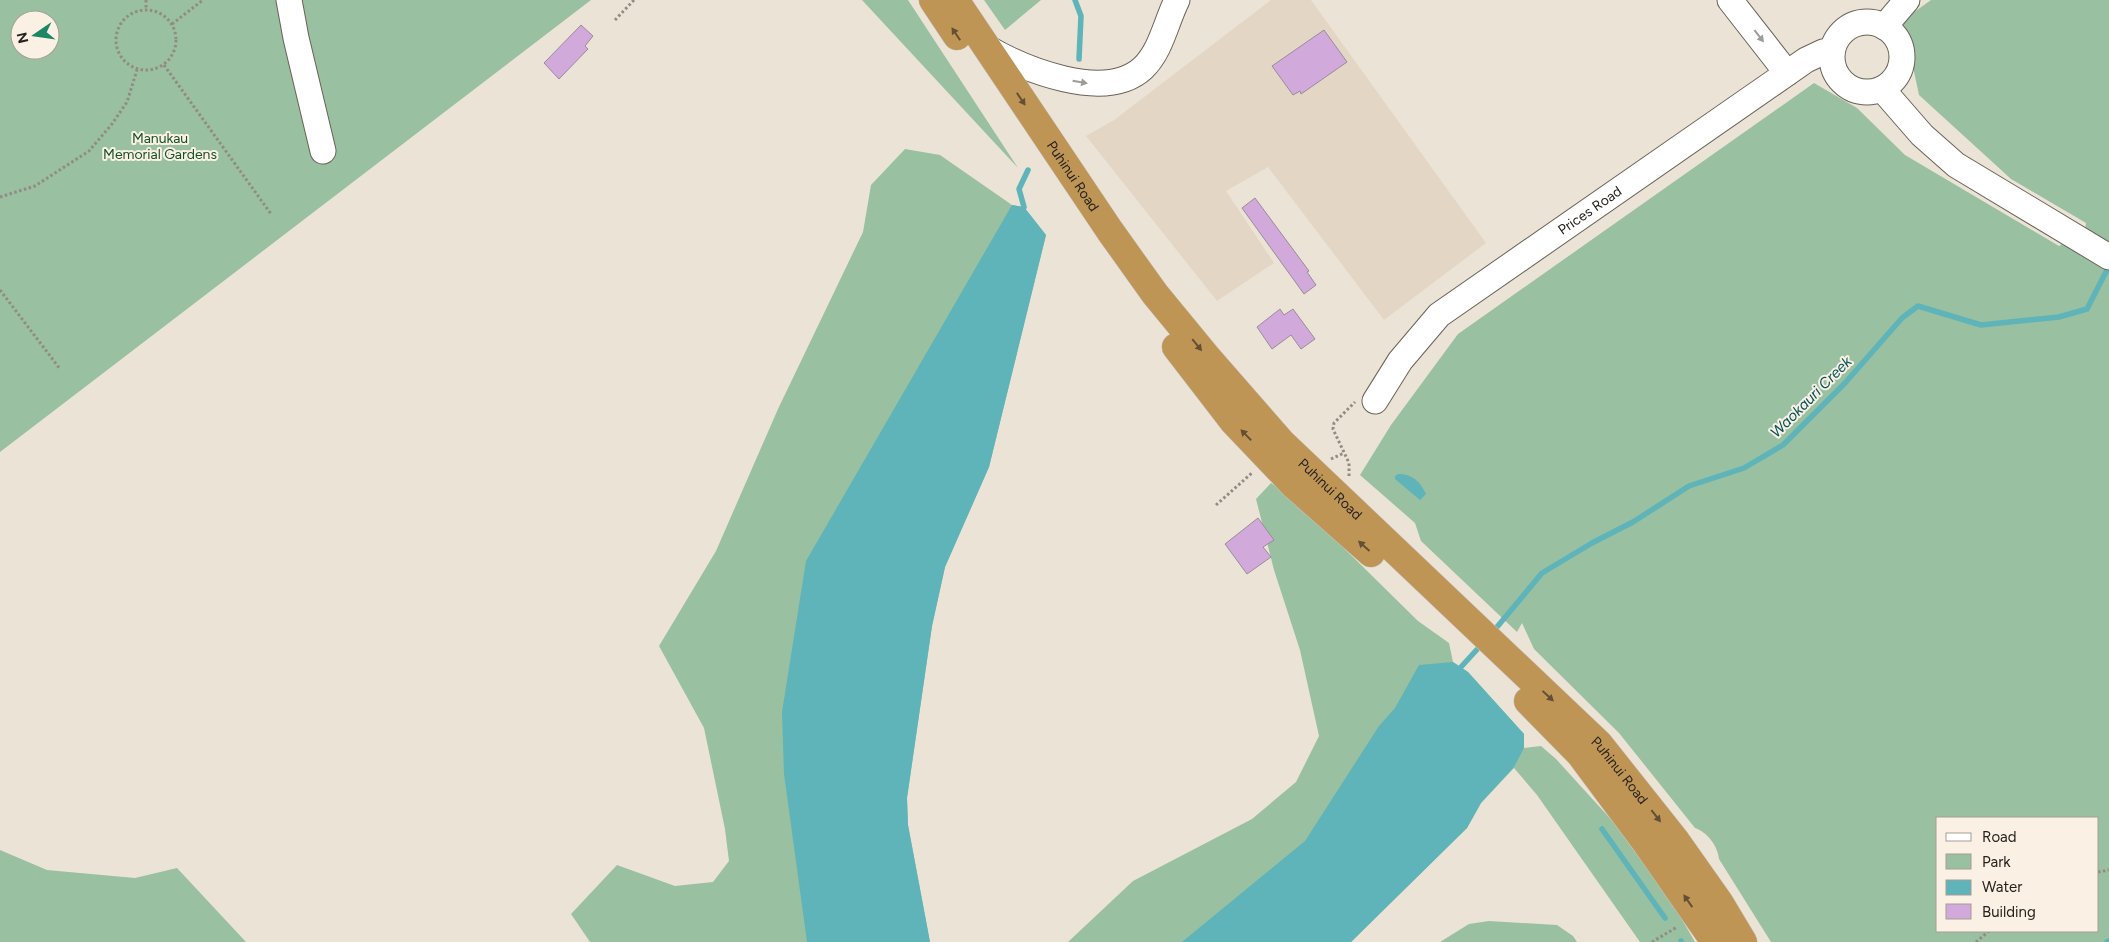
<svg xmlns="http://www.w3.org/2000/svg" width="2109" height="942" font-family="Figtree,sans-serif">
	<style>
		.built { fill: #e4d6c4 }
		.green { fill: #99c0a1; fill-rule: evenodd }
		.water { fill: #5eb4b9 }
		.lines { fill: none; stroke-linecap: round; stroke-linejoin: round }
		.stream { stroke: #5eb4b9; stroke-width: 5.5 }
		.building { fill: #d2a9db; stroke: #968d98 }
		.minor-casing { stroke: #6a6257; stroke-width: 27 }
		.highway-casing { stroke: #c6c6c4; stroke-width: 29 }
		.path { stroke: #928b82; stroke-width: 3; stroke-dasharray: 2.5 2.5; stroke-linecap: butt }
		.minor { stroke: #fff; stroke-width: 25 }
		.highway { stroke: #bf9556; stroke-width: 28 }
		.oneway { fill: #635034 }
		.oneway2 { fill: #9d9c99 }
		.labels { text-anchor: middle; stroke-width: 4; stroke-linejoin: round; paint-order: stroke }
		.park-label { font-size: 14px; fill: #125028; stroke: #faf0e4 }
		.street-label { font-size: 14px; fill: #25221d; stroke: #faf0e4 }
		.water-label { font-size: 15px; font-style: italic; fill: #005357; stroke: #faf0e4 }
	</style>
	<rect width="100%" height="100%" fill="#ece3d7"/>
	<path class="built" d="M1271,0H1311L1486,243L1384,320L1268,167L1226,191L1274,263L1217,301L1086,136L1114,120Z"/>
	<g class="green">
		<path d="M0,0H591L0,452ZM20,20H50V50H20Z"/>
		<path d="M862,0H908L1018,168Z"/>
		<path d="M984,0H1041L1005,30Z"/>
		<path d="M1931,0H2109V942H1771L1719,859C1718,846 1707,832 1695,828L1619,733L1534,649L1522,623L1517,632L1421,541L1415,523L1360,475L1391,425L1458,334L1814,83L1857,108L1905,155L2059,246L2085,229L2086,223L2011,179L1919,95L1903,20ZM1938,818H2098V931H1938Z"/>
		<path d="M905,149L940,155L1012,205L1024,207L1046,235L989,467L945,567L932,626L907,798L908,825L930,942H590L571,914L617,865L675,886L713,882L729,861L725,829L704,728L659,646L716,551L778,409L863,232L871,185Z"/>
		<path d="M1271,483L1291,496L1418,621L1449,643L1453,662L1468,672L1524,734V748L1541,746L1556,759L1648,860L1695,942H1640L1537,795L1514,768L1481,803L1467,828L1351,942H1068L1133,881L1252,819L1296,782L1319,736L1300,650L1274,570L1256,499Z"/>
		<path d="M0,850L47,870L135,878L177,868L246,942H0Z"/>
		<path d="M1489,921L1557,925L1573,936L1577,942H1440L1469,924Z"/>
	</g>
	<g class="water">
		<path d="M1012,205L1024,207L1046,235L989,467L945,567L932,626L907,798L908,825L930,942H807L784,774L782,712L806,561Z"/>
		<path d="M1398,474C1412,474 1420,481 1426,494L1420,500L1395,479V476Z"/>
		<path d="M1453,662L1468,672L1524,734V748L1514,767L1481,803L1467,828L1351,942H1182L1305,841L1379,726L1395,708L1419,665Z"/>
	</g>
	<g class="lines">
		<g class="stream">
			<path d="M1075,0L1081,16L1079,59"/>
			<path d="M1024,207L1019,189L1028,170"/>
			<path d="M1492,633L1542,573L1592,543L1633,522L1689,486L1744,468L1783,445L1845,383L1902,318L1918,306L1981,325L2059,317L2087,309L2109,266"/>
			<path d="M1461,667L1482,644"/>
			<path d="M1602,829L1665,918"/>
			<path d="M1681,941V942"/>
			<path d="M2107,942L2109,941"/>
		</g>
	</g>
	<g class="building">
		<path d="M581,25L593,36L585,46L588,49L559,79L544,63Z"/>
		<path d="M1324,30L1347,62L1301,94L1300,91L1293,95L1272,66Z"/>
		<path d="M1255,198L1309,271L1307,272L1316,285L1304,294L1242,208Z"/>
		<path d="M1280,309L1284,315L1293,309L1315,339L1301,349L1291,335L1272,349L1257,327Z"/>
		<path d="M1258,518L1274,540L1263,547L1271,557L1247,574L1225,544Z"/>
	</g>
	<g class="lines">
		<defs>
			<g id="minor">
				<path d="M289,0L296,38L323,151"/>
				<path d="M1730,0L1787,73"/>
				<circle cx="1867" cy="57" r="35"/>
				<path d="M1884,27L1907,0"/>
				<path d="M986,47C1023,69 1105,103 1143,68C1161,51 1166,22 1177,0"/>
				<path d="M1882,89L1922,135L1956,165L2109,257"/>
				<path id="s1" d="M1375,401L1400,361L1439,315L1806,60L1823,52L1832,51"/>
			</g>
			<g id="highway">
				<path d="M933,0L957,36"/>
				<path id="s2" d="M955,0L1110,231L1155,294L1206,356L1282,443L1599,744L1676,841L1719,902L1743,942"/>
				<path d="M1176,347L1233,421L1294,485L1371,553"/>
				<path d="M1528,701L1580,754L1647,844L1715,942"/>
			</g>
		</defs>
		<use href="#minor" class="minor-casing"/>
		<use href="#highway" class="highway-casing"/>
		<g class="path">
			<path d="M146,0V9"/>
			<circle cx="146" cy="40" r="30"/>
			<path d="M615,20L634,0"/>
			<path d="M172,24L203,0"/>
			<path d="M164,65L271,214"/>
			<path d="M0,197L35,186L89,151L112,124L127,102L137,70"/>
			<path d="M0,290L60,369"/>
			<path d="M1331,459L1344,453"/>
			<path d="M1349,476V463L1333,429L1334,423L1355,402"/>
			<path d="M1216,505L1253,472"/>
			<path d="M2098,872L2109,870"/>
			<path d="M1652,942L1677,927"/>
			<path d="M1976,942L1989,931"/>
		</g>
		<use href="#minor" class="minor"/>
		<use href="#highway" class="highway"/>
	</g>
	<defs><path id="oneway-solid" d="M-6-.8H1V-3.2L6.5 0L1 3.2V.8H-6Z" transform="scale(1.25)"/></defs>
	<g class="oneway">
		<use href="#oneway-solid" transform="translate(956 34) rotate(-124)"/>
		<use href="#oneway-solid" transform="translate(1021 99) rotate(56)"/>
		<use href="#oneway-solid" transform="translate(1197 345) rotate(51)"/>
		<use href="#oneway-solid" transform="translate(1246 435) rotate(-134)"/>
		<use href="#oneway-solid" transform="translate(1364 546) rotate(-138)"/>
		<use href="#oneway-solid" transform="translate(1548 696) rotate(43)"/>
		<use href="#oneway-solid" transform="translate(1656 816) rotate(52)"/>
		<use href="#oneway-solid" transform="translate(1688 901) rotate(-125)"/>
	</g>
	<g class="oneway2">
		<use href="#oneway-solid" transform="translate(1759 36) rotate(52)"/>
		<use href="#oneway-solid" transform="translate(1080 82) rotate(10)"/>
	</g>
	<g class="labels">
		<g class="park-label">
			<text x="160" y="143">Manukau<tspan x="160" dy="16">Memorial Gardens</tspan></text>
		</g>
		<g class="street-label">
			<text dy="5" stroke="none"><textPath href="#s2" startOffset="212">Puhinui Road</textPath></text>
			<text dy="5" stroke="none"><textPath href="#s1" startOffset="291">Prices Road</textPath></text>
			<text dy="5" stroke="none"><textPath href="#s2" startOffset="618">Puhinui Road</textPath></text>
			<text dy="5" stroke="none"><textPath href="#s2" startOffset="1022">Puhinui Road</textPath></text>
		</g>
		<g class="water-label">
			<text transform="translate(1811 397) rotate(-45)" y="5">Waokauri Creek</text>
		</g>
	</g>
	<rect x="1936" y="817" width="162" height="115" fill="#faf0e4" stroke="#a59e94"/>
	<rect x="1946" y="833" width="25" height="8" fill="#ffffff" stroke="#a59e94"/>
	<text x="1982" y="842" font-size="15" fill="#25221d">Road</text>
	<rect x="1946" y="854" width="25" height="15" fill="#99c0a1" stroke="#a59e94"/>
	<text x="1982" y="867" font-size="15" fill="#25221d">Park</text>
	<rect x="1946" y="880" width="25" height="15" fill="#5eb4b9" stroke="#a59e94"/>
	<text x="1982" y="892" font-size="15" fill="#25221d">Water</text>
	<rect x="1946" y="904" width="25" height="15" fill="#d2a9db" stroke="#a59e94"/>
	<text x="1982" y="917" font-size="15" fill="#25221d">Building</text>
	<g transform="translate(35 35) rotate(257)"><circle r="24" fill="#faf0e4" stroke="#a59e94"/>
	<path d="M0-4L9 19L0 12L-9 19Z" fill="#1c8764"/>
	<text y="-8" font-size="14" font-weight="bold" text-anchor="middle" fill="#25221d">N</text>
	</g>
</svg>
